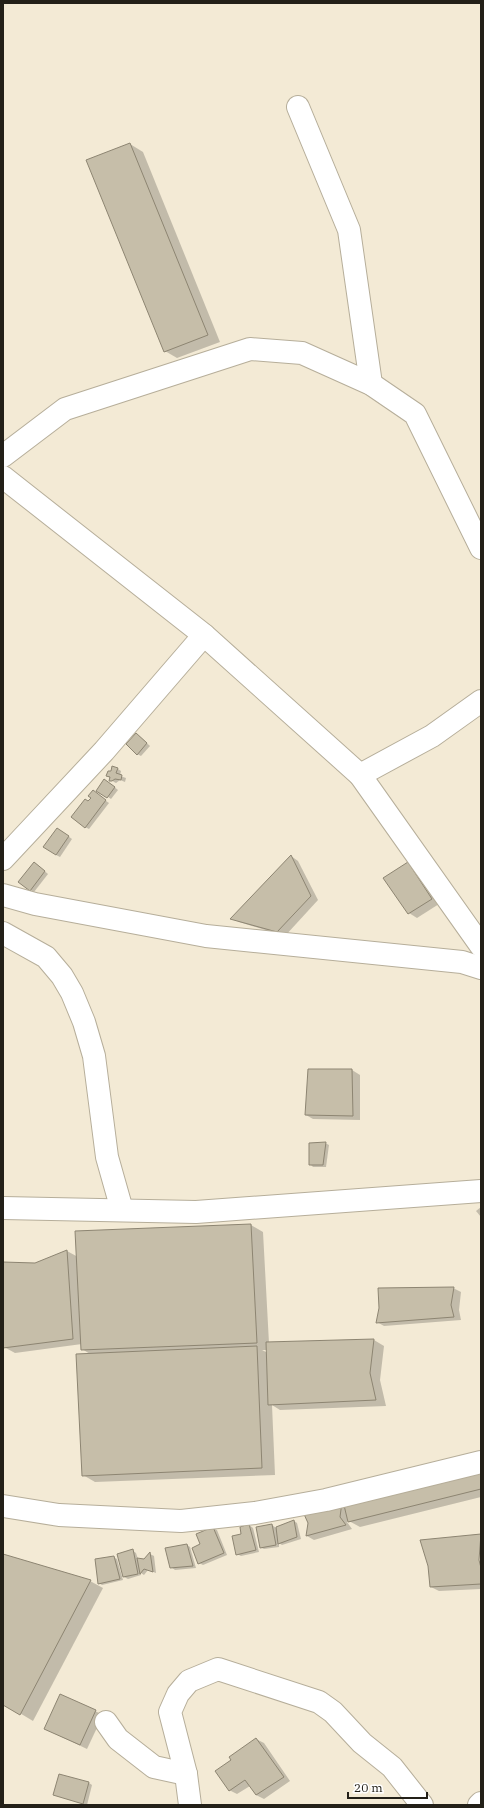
<svg xmlns="http://www.w3.org/2000/svg" width="484" height="1808" font-family="'IBM Plex Serif',serif">
	<style>
		.shadow { fill: #0003; fill-rule: evenodd }
		.building { fill: #c6bea9; stroke: #8d8572 }
		.lines { fill: none; stroke-linecap: round; stroke-linejoin: round }
		.minor-casing { stroke: #b6ae9a; stroke-width: 24 }
		.minor { stroke: #fff; stroke-width: 22 }
	</style>
	<rect width="100%" height="100%" fill="#f3ead5"/>
	<g class="shadow">
		<path d="M130,144L143,152L220,342L177,358L165,351Z"/>
		<path d="M139,736L150,746L141,756L137,754Z"/>
		<path d="M118,769L121,771L120,776L126,778L125,782L120,780L116,783L114,782L107,775Z"/>
		<path d="M108,782L118,790L111,799L98,790Z"/>
		<path d="M96,794L109,803L89,829L85,827L89,802Z"/>
		<path d="M61,831L72,839L60,857L56,855Z"/>
		<path d="M291,856L298,861L318,900L285,936L239,922L232,918Z"/>
		<path d="M35,863L48,874L34,892L30,890Z"/>
		<path d="M408,863L415,868L439,904L417,918L409,913Z"/>
		<path d="M309,1070H352L360,1075V1120L313,1119L306,1115Z"/>
		<path d="M325,1143L329,1145L326,1167H313L310,1164Z"/>
		<path d="M481,1207V1217L476,1211Z"/>
		<path d="M251,1225L263,1232L269,1343L374,1340L384,1346L380,1380L386,1406L280,1410L272,1405L275,1475L95,1482L83,1475L90,1354L82,1349V1344L15,1353L4,1347L3,1263L35,1264L67,1251L78,1257ZM262,1350H267L268,1353Z"/>
		<path d="M453,1288L461,1292L459,1310L461,1320L384,1326L377,1322L380,1308Z"/>
		<path d="M481,1467V1497L360,1527L349,1521L348,1515L347,1522L352,1529L314,1540L307,1536L309,1523L345,1506Z"/>
		<path d="M294,1521L297,1523L301,1539L282,1545L279,1543V1547L264,1549L260,1547L272,1525L276,1528Z"/>
		<path d="M249,1525L253,1528L259,1552L241,1556L237,1554L243,1535Z"/>
		<path d="M213,1528L217,1530L227,1555L203,1565L199,1563L202,1545Z"/>
		<path d="M481,1535V1554H479L478,1568H480L481,1559V1589L439,1591L431,1587L429,1566L422,1541Z"/>
		<path d="M187,1545L190,1547L196,1568L175,1570L171,1567Z"/>
		<path d="M132,1550L136,1553L138,1559L144,1560L150,1554L154,1556L156,1573L148,1570L144,1575L141,1573V1575L128,1579L124,1577L118,1554Z"/>
		<path d="M3,1556L90,1581L103,1588L33,1721L3,1703Z"/>
		<path d="M113,1557L117,1559L123,1580L102,1585L99,1583Z"/>
		<path d="M95,1711L103,1715L87,1749L45,1729Z"/>
		<path d="M256,1739L264,1743L290,1781L264,1799L256,1795L250,1786L237,1794L229,1790L232,1761Z"/>
		<path d="M89,1783L92,1785L87,1805L58,1796Z"/>
	</g>
	<g class="building">
		<path d="M130,143L208,335L164,352L86,160Z"/>
		<path d="M136,733L147,743L137,755L126,744Z"/>
		<path d="M112,766L118,768L116,773L122,775L121,780L115,779L112,781H109L110,777L106,776L108,771H111Z"/>
		<path d="M104,779L115,787L107,798L96,791Z"/>
		<path d="M93,790L106,800L85,828L71,817L85,799L88,801L91,798L88,796Z"/>
		<path d="M57,828L69,836L56,855L43,847Z"/>
		<path d="M291,855L311,896L277,932L230,919Z"/>
		<path d="M34,862L45,871L30,891L18,882Z"/>
		<path d="M408,862L432,899L408,914L383,878Z"/>
		<path d="M308,1069H352L353,1116L305,1115Z"/>
		<path d="M326,1142L323,1165H309V1143Z"/>
		<path d="M251,1224L257,1343L81,1350L75,1231Z"/>
		<path d="M67,1250L73,1339L3,1348V1262L35,1263Z"/>
		<path d="M454,1287L451,1305L454,1317L376,1323L379,1308L378,1288Z"/>
		<path d="M374,1339L370,1373L376,1400L268,1405L266,1342Z"/>
		<path d="M257,1346L262,1468L82,1476L76,1354Z"/>
		<path d="M481,1466V1489L348,1522L343,1501Z"/>
		<path d="M342,1502L340,1517L346,1525L306,1536L308,1523L303,1512Z"/>
		<path d="M294,1520L297,1537L278,1544L276,1527Z"/>
		<path d="M249,1524L256,1550L236,1555L232,1536L241,1534L240,1527Z"/>
		<path d="M272,1524L276,1545L260,1548L256,1527Z"/>
		<path d="M213,1527L224,1553L198,1564L192,1548L200,1544L196,1534Z"/>
		<path d="M481,1534L479,1560L481,1568V1584L430,1587L428,1566L420,1540Z"/>
		<path d="M187,1544L193,1566L170,1568L165,1548Z"/>
		<path d="M133,1549L138,1574L123,1577L117,1554Z"/>
		<path d="M150,1552L153,1572L144,1569L140,1574L137,1558L144,1559Z"/>
		<path d="M3,1554L91,1580L20,1715L3,1705Z"/>
		<path d="M114,1556L120,1579L98,1584L95,1559Z"/>
		<path d="M60,1694L96,1710L80,1745L44,1729Z"/>
		<path d="M256,1738L284,1777L256,1795L245,1780L229,1791L215,1771L231,1760L229,1757Z"/>
		<path d="M59,1774L89,1782L83,1804L53,1795Z"/>
	</g>
	<g class="lines">
		<defs>
			<g id="minor">
				<path d="M298,107L349,230L371,384"/>
				<path d="M3,456L65,409L250,349L302,353L371,384L415,414L481,548"/>
				<path d="M3,477L204,635L360,775L481,946"/>
				<path d="M360,775L432,736L481,701"/>
				<path d="M3,859L104,751L204,635"/>
				<path d="M3,895L35,904L206,936L462,962L481,968"/>
				<path d="M3,933L46,957L62,976L72,993L84,1022L94,1056L107,1157L122,1210"/>
				<path d="M3,1208L196,1212L481,1191"/>
				<path d="M3,1506L59,1515L181,1521L255,1513L326,1500L481,1462"/>
				<path d="M106,1722L118,1739L154,1767L186,1774"/>
				<path d="M190,1805L186,1774L170,1712L178,1694L189,1681L218,1669L319,1702L333,1712L362,1743L392,1767L422,1805"/>
				<path d="M479,1805L481,1803"/>
			</g>
		</defs>
		<use href="#minor" class="minor-casing"/>
		<use href="#minor" class="minor"/>
	</g>
	<rect width="484" height="1808" fill="none" stroke="#232018" stroke-width="8"/>
	<path d="M348 1792v6h79v-6" fill="none" stroke="#232018" stroke-width="2"/>
	<text x="354" y="1792" font-size="12" fill="#232018" stroke="#ffffff" stroke-width="3" paint-order="stroke">20 m</text>
</svg>
